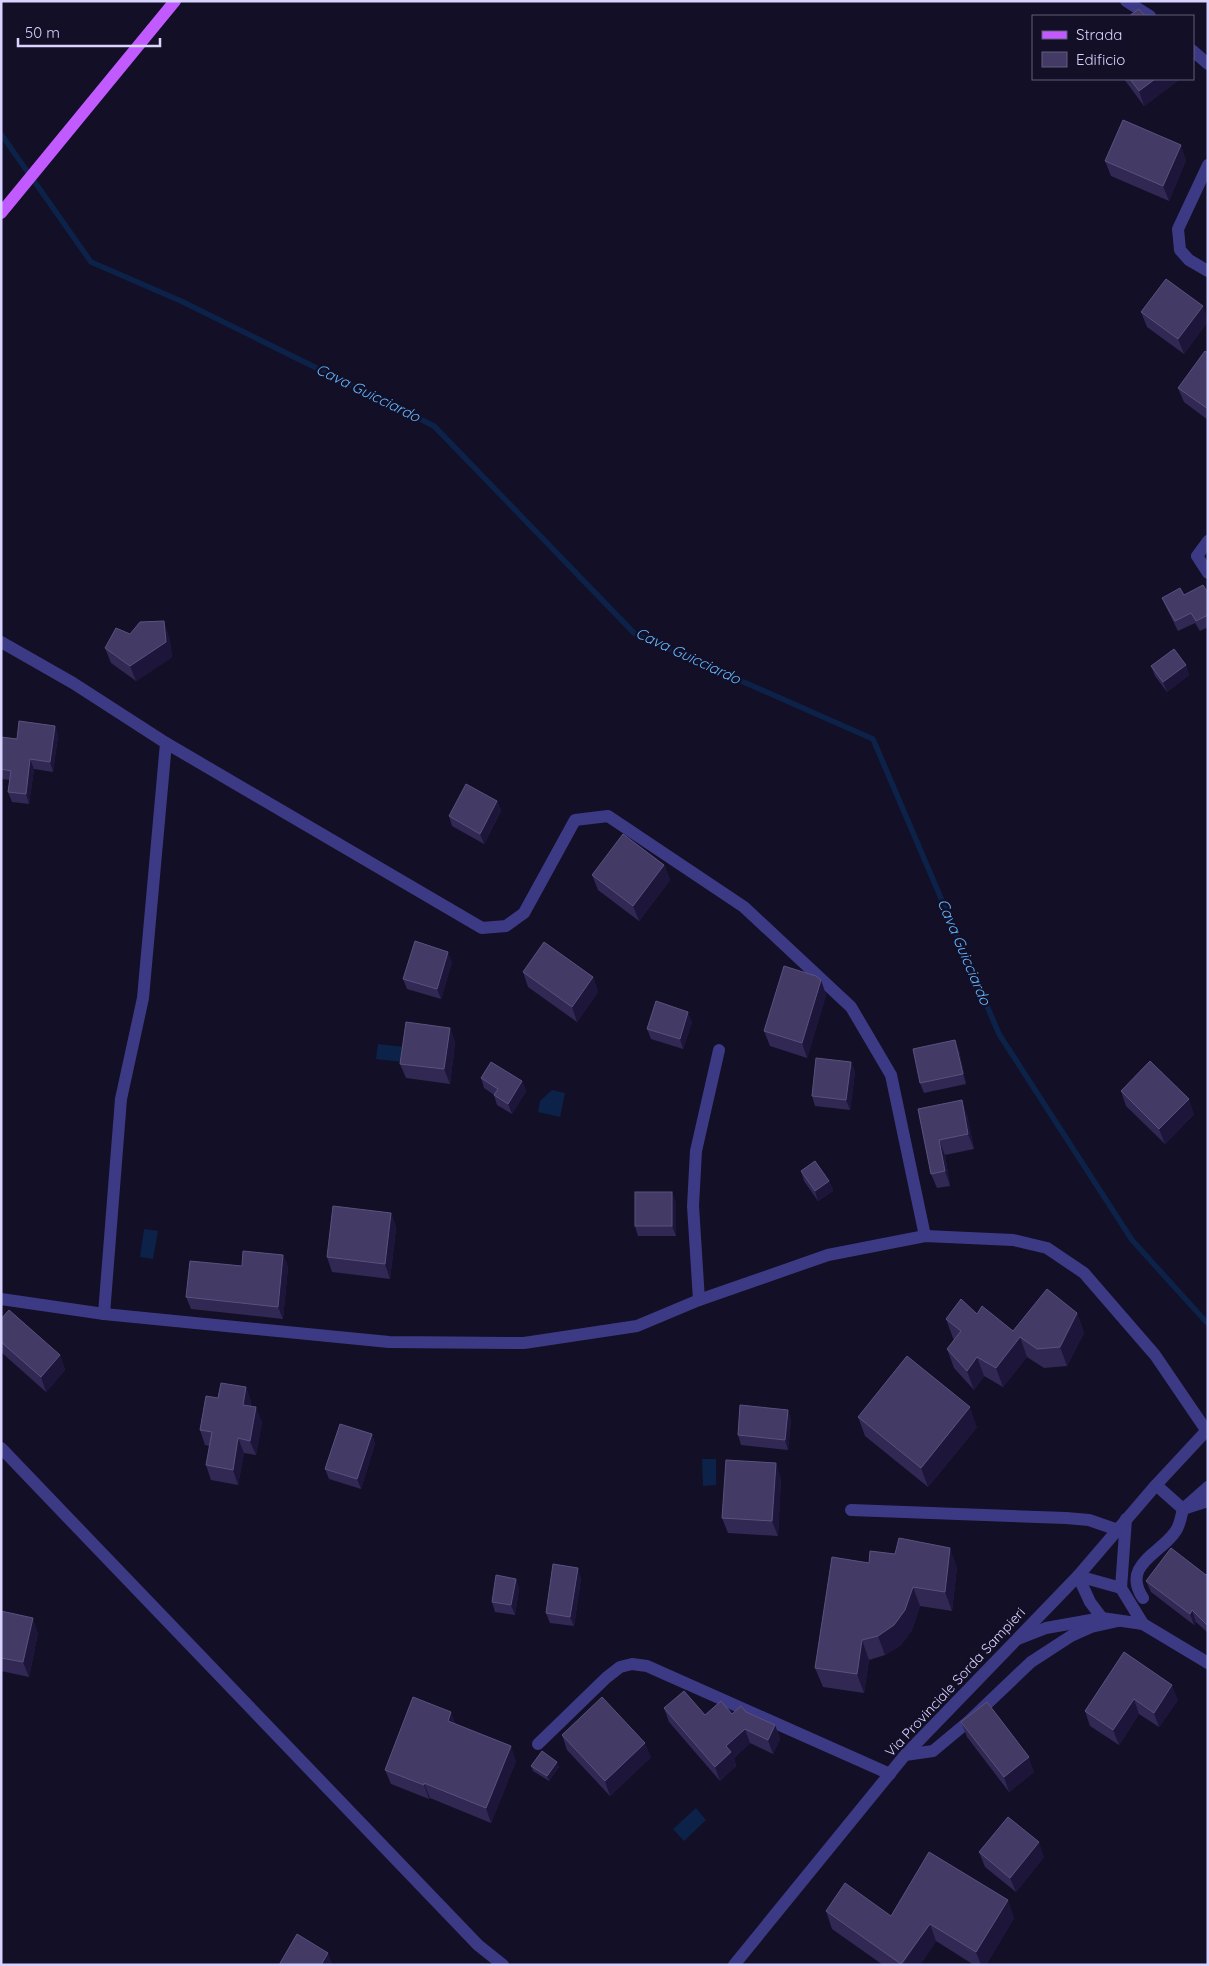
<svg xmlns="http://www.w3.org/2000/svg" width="1209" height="1966" font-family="Quicksand,sans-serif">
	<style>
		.water { fill: #0c2248 }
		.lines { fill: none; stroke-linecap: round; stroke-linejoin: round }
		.stream { stroke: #0c2248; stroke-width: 5.5 }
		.minor { stroke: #3d3a85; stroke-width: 12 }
		.major { stroke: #c25bff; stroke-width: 12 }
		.wall { fill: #312854 }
		.shaded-wall { fill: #1d163a }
		.building { fill: #433a66; stroke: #5a527e }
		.labels { text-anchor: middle; stroke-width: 5; stroke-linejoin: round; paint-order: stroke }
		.street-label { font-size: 14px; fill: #d9d4ff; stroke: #130f26 }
		.water-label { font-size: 15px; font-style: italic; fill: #62b6ff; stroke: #130f26 }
	</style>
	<rect width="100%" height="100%" fill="#130f26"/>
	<g class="water">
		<path d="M378,1044L404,1047L402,1062L376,1059Z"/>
		<path d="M552,1090L565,1093L560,1117L538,1112L540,1101Z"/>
		<path d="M144,1229L158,1231L153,1259L140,1257Z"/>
		<path d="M702,1459H716V1485L703,1486Z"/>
		<path d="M696,1808L706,1820L684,1841L673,1829Z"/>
	</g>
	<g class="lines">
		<path class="stream" d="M1,134L91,262L181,301L434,426L635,634L873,739L999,1034L1132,1240L1208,1324"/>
		<g class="minor">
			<path d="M1126,1L1150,16"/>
			<path d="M1193,51L1208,64"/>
			<path d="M1208,165L1178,229L1180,250L1189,260L1208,271"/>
			<path d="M1208,541L1197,556L1208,573"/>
			<path d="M1,642L73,683L166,743L482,928L506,926L524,913L575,820L608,816L744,907L851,1007L891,1075L925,1236"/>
			<path d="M1,1299L104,1314L389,1342L524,1343L637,1326L699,1300L828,1255L925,1236L1013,1240L1047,1248L1084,1273L1155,1355L1206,1430"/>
			<path d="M699,1300L693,1206L696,1151L719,1050"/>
			<path d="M104,1314L121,1099L143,998L166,743"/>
			<path d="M1,1448L478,1945L503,1965"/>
			<path d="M1156,1485L1183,1509L1208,1487"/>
			<path d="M851,1510L1066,1518L1089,1520L1118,1530"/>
			<path d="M1126,1519L1121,1588L1143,1624"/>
			<path d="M1078,1576L1090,1602L1102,1618"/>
			<path d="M1078,1576L1121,1588"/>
			<path d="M1143,1598C1121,1565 1160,1554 1175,1532C1180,1526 1181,1516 1183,1509L1208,1501"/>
			<path d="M1018,1639L1046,1628L1102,1618L1143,1624L1208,1663"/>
			<path d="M538,1744L606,1678L620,1667L632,1664L647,1666L890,1774"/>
			<path d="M905,1755L933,1751L969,1721L1031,1662L1071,1636L1091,1627L1118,1621"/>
			<path d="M734,1965L905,1755L1078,1576L1156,1485L1208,1429"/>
		</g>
		<path class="major" d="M1,213L175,1"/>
	</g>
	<g class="wall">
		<path d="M1124,79H1180L1144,106Z"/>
		<path d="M1186,160L1169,201L1111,176L1105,161Z"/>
		<path d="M1141,312L1208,319V321L1184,354L1147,327Z"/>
		<path d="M1208,353V420L1184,402L1178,388Z"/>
		<path d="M1208,593V627L1200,631L1195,623L1178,631L1166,607L1162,598Z"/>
		<path d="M130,634L169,636L172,657L136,681L111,663L105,648Z"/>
		<path d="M1186,665L1189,675L1167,692L1155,676L1151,666Z"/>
		<path d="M55,726L58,736L53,772L34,769L29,804L12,802L8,792L10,780L1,779V737L17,739Z"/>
		<path d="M497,801L501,811L484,844L452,826L449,816Z"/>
		<path d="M664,865L670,880L639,921L598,890L592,875Z"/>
		<path d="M452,962L441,999L407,989L403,979Z"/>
		<path d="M523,972L593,977L598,992L577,1022L528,987Z"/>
		<path d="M821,980L826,995L807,1058L770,1046L764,1031Z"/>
		<path d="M692,1022L683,1049L651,1039L647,1029Z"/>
		<path d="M450,1028L455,1043L450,1084L406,1078L400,1064Z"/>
		<path d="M959,1050L966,1084L924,1093L920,1083Z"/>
		<path d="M851,1062L855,1072L850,1110L815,1106L812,1096Z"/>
		<path d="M481,1078L522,1081L526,1091L512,1114L497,1105L494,1095L484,1088Z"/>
		<path d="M1121,1091L1194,1114L1165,1144L1126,1106Z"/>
		<path d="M918,1109L967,1115L974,1149L945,1155L950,1186L937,1188L931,1174Z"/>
		<path d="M801,1171L829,1181L833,1191L818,1201L804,1181Z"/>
		<path d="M676,1202V1236H638L635,1226Z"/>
		<path d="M391,1213L396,1228L390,1279L332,1272L327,1257Z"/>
		<path d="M283,1255L288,1267L283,1319L191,1309L186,1297L242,1266Z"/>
		<path d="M1077,1313L1084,1333L1067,1366L1044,1368L1027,1357L1003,1387L984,1376L974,1390L954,1368L947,1349L954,1340L953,1338L946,1319L977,1314L1013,1331Z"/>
		<path d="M1,1319L60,1355L65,1370L46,1392L1,1352Z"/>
		<path d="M246,1387L251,1402V1406L262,1422L256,1455L244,1453L238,1485L211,1480L206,1465L210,1446L205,1445L200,1430L218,1398Z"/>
		<path d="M788,1410L791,1420L788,1450L741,1445L738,1435Z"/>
		<path d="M858,1417L977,1427L928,1487L865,1436Z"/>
		<path d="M372,1434L375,1444L361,1489L329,1479L325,1469Z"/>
		<path d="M781,1478L778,1536L728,1533L722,1518Z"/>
		<path d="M869,1563L957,1567L952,1611L920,1606L912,1630L901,1645L885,1655L869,1660L864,1693L823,1687L815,1668Z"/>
		<path d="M1208,1573V1633L1196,1622L1194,1625L1151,1592L1146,1581L1206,1575Z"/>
		<path d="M581,1578L574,1626L550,1623L546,1613Z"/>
		<path d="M516,1579L519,1589L515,1615L495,1612L492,1602Z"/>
		<path d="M1,1611L38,1633L29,1677L1,1671Z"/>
		<path d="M1124,1652L1178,1700L1159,1727L1139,1714L1119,1745L1090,1726L1085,1711Z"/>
		<path d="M664,1708L705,1715L732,1714L746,1712L775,1725L780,1739L773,1754L750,1743L734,1758L736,1766L720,1781L669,1722Z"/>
		<path d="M961,1722L1034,1772L1009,1792L967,1737Z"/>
		<path d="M456,1724L516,1761L491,1823L430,1798L429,1799L391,1784L385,1770Z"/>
		<path d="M562,1735L651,1757L610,1796L567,1750Z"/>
		<path d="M531,1766L559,1767L549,1781L533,1771Z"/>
		<path d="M979,1852L1044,1857L1016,1892L985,1867Z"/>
		<path d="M826,1911L891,1916L1014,1918L986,1965H974L936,1941L920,1965H883L832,1929Z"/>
	</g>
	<g class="shaded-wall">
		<path d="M1155,79H1180L1144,106L1139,91Z"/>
		<path d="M1181,145L1186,160L1169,201L1163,186Z"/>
		<path d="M1203,306L1208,319V321L1184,354L1178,339Z"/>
		<path d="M164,621L169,636L172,657L136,681L130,666Z"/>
		<path d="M1186,665L1189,675L1167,692L1163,682Z"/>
		<path d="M55,726L58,736L53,772L50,762Z"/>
		<path d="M30,759L34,769L29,804L26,794Z"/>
		<path d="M497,801L501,811L484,844L480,834Z"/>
		<path d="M664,865L670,880L639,921L633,906Z"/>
		<path d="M448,952L452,962L441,999L437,989Z"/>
		<path d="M593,977L598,992L577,1022L572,1007Z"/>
		<path d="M821,980L826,995L807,1058L802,1043Z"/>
		<path d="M688,1012L692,1022L683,1049L680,1039Z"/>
		<path d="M450,1028L455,1043L450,1084L444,1069Z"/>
		<path d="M955,1040L959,1050L966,1084L963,1074Z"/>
		<path d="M851,1062L855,1072L850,1110L846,1100Z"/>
		<path d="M522,1081L526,1091L512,1114L508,1104Z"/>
		<path d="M1189,1099L1194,1114L1165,1144L1159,1129Z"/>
		<path d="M962,1100L967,1115L974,1149L968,1134Z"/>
		<path d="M939,1140L945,1155L950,1186L945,1171Z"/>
		<path d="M829,1181L833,1191L818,1201L815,1191Z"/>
		<path d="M672,1192L676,1202V1236L672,1226Z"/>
		<path d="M391,1213L396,1228L390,1279L385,1264Z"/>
		<path d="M283,1255L288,1267L283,1319L278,1307Z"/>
		<path d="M1077,1313L1084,1333L1067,1366L1060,1347Z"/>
		<path d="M1020,1337L1027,1357L1003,1387L996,1368Z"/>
		<path d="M60,1355L65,1370L46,1392L41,1377Z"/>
		<path d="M977,1357L984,1376L974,1390L967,1371Z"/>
		<path d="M246,1387L251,1402L248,1419L243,1405Z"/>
		<path d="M256,1407L262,1422L256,1455L250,1441Z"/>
		<path d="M970,1407L977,1427L928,1487L921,1468Z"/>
		<path d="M788,1410L791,1420L788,1450L785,1440Z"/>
		<path d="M372,1434L375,1444L361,1489L357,1479Z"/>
		<path d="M238,1438L244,1453L238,1485L233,1470Z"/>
		<path d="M776,1463L781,1478L778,1536L772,1521Z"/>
		<path d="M950,1548L957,1567L952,1611L945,1592Z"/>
		<path d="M578,1568L581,1578L574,1626L570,1617Z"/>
		<path d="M516,1579L519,1589L515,1615L511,1605Z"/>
		<path d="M913,1587L920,1606L912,1630L901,1645L885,1655L878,1636Z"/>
		<path d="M1192,1610L1196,1622L1194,1625L1190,1614Z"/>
		<path d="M33,1618L38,1633L29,1677L23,1662Z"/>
		<path d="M862,1640L869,1660L864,1693L857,1674Z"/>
		<path d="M1172,1685L1178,1700L1159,1727L1154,1713Z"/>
		<path d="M1134,1699L1139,1714L1119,1745L1113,1730Z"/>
		<path d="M451,1712L457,1727L448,1721Z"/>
		<path d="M775,1725L780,1739L773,1754L768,1740Z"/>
		<path d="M745,1729L750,1743L734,1758L736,1766L720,1781L715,1767L726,1746Z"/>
		<path d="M645,1743L651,1757L610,1796L605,1781Z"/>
		<path d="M511,1746L516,1761L491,1823L486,1808Z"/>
		<path d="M1029,1757L1034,1772L1009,1792L1004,1777Z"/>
		<path d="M557,1762L559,1767L549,1781L547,1776Z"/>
		<path d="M424,1783L430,1798L429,1799L424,1785Z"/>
		<path d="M1039,1842L1044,1857L1016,1892L1010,1878Z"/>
		<path d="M1008,1900L1014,1918L986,1965H981L976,1952Z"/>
		<path d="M930,1924L936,1941L920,1965H902Z"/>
		<path d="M328,1953L333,1965H321Z"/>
	</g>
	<g class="building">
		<path d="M1139,9L1145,16H1129Z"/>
		<path d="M1130,79H1155L1139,91Z"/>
		<path d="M1123,120L1181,145L1163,186L1105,161Z"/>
		<path d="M1166,279L1203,306L1178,339L1141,312Z"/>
		<path d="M1205,351L1208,353V409L1178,388Z"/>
		<path d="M1203,585L1208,593V615L1196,621L1191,613L1175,621L1162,598L1180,588L1184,595Z"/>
		<path d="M164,621L166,642L130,666L105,648L116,628L130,634L140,622Z"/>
		<path d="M1174,649L1186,665L1163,682L1151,666Z"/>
		<path d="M19,721L55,726L50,762L30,759L26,794L8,792L11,771L1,769V737L17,739Z"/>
		<path d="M466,784L497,801L480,834L449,816Z"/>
		<path d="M623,834L664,865L633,906L592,875Z"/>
		<path d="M415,941L448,952L437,989L403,979Z"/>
		<path d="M544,942L593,977L572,1007L523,972Z"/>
		<path d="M784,966L816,976L821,980L802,1043L764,1031Z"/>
		<path d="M656,1001L688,1012L680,1039L647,1029Z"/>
		<path d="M406,1022L450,1028L444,1069L400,1064Z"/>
		<path d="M955,1040L963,1074L920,1083L913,1049Z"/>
		<path d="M816,1058L851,1062L846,1100L812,1096Z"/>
		<path d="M1150,1061L1189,1099L1159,1129L1121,1091Z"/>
		<path d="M491,1062L522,1081L508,1104L494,1095L498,1089L481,1078Z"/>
		<path d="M962,1100L968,1134L939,1140L945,1171L931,1174L918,1109Z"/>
		<path d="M815,1161L829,1181L815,1191L801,1171Z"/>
		<rect x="635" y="1192" width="37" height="34"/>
		<path d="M333,1206L391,1213L385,1264L327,1257Z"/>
		<path d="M243,1251L283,1255L278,1307L186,1297L190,1261L242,1266Z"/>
		<path d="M1047,1289L1077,1313L1060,1347L1037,1349L1020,1337L996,1368L977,1357L967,1371L947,1349L961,1331L946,1319L961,1299L977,1314L982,1306L1013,1331Z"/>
		<path d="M9,1310L60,1355L41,1377L1,1342V1319Z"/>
		<path d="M907,1356L970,1407L921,1468L858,1417Z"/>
		<path d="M221,1383L246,1387L243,1405L256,1407L250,1441L238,1438L233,1470L206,1465L212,1432L200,1430L206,1396L218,1398Z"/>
		<path d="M740,1405L788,1410L785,1440L738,1435Z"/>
		<path d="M340,1424L372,1434L357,1479L325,1469Z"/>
		<path d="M726,1460L776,1463L772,1521L722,1518Z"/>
		<path d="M899,1538L950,1548L945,1592L913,1587L905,1610L894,1625L878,1636L862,1640L857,1674L815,1668L832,1557L869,1563L870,1551L895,1554Z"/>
		<path d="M1171,1548L1206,1575L1208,1573V1626L1192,1610L1190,1614L1146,1581Z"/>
		<path d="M553,1564L578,1568L570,1617L546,1613Z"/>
		<path d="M496,1575L516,1579L511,1605L492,1602Z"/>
		<path d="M1,1611L33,1618L23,1662L1,1658Z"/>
		<path d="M1124,1652L1172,1685L1154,1713L1134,1699L1113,1730L1085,1711Z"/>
		<path d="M684,1691L705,1715L721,1701L732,1714L741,1706L746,1712L775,1725L768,1740L745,1729L726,1746L731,1752L715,1767L664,1708Z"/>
		<path d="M413,1697L451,1712L448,1721L511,1746L486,1808L424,1783V1785L385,1770Z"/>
		<path d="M602,1697L645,1743L605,1781L562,1735Z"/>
		<path d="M987,1702L1029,1757L1004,1777L961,1722Z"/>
		<path d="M542,1751L557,1762L547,1776L531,1766Z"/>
		<path d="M1008,1817L1039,1842L1010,1878L979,1852Z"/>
		<path d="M929,1852L1008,1900L976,1952L930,1924L901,1964L826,1911L845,1883L891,1916Z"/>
		<path d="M297,1934L328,1953L321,1965H279Z"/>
	</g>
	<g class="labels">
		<g class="street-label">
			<text transform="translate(955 1682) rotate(-47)" y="5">Via Provinciale Sorda Sampieri</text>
		</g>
		<g class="water-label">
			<text transform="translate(368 393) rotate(26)" y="5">Cava Guicciardo</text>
			<text transform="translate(688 656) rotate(25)" y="5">Cava Guicciardo</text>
			<text transform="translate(964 952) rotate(67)" y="5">Cava Guicciardo</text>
		</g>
	</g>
	<rect width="1209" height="1966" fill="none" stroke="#d9d4ff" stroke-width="5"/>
	<rect x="1032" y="15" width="162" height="65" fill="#130f26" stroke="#625e7d"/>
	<rect x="1042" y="31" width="25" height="8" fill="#c25bff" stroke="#625e7d"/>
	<text x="1076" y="40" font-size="15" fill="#d9d4ff">Strada</text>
	<rect x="1042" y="52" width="25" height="15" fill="#433a66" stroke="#625e7d"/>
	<text x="1076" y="65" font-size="15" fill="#d9d4ff">Edificio</text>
	<path d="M18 38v8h142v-8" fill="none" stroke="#d9d4ff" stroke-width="2.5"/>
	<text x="25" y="38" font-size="15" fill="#d9d4ff" stroke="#130f26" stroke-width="4" paint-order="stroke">50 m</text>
</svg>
